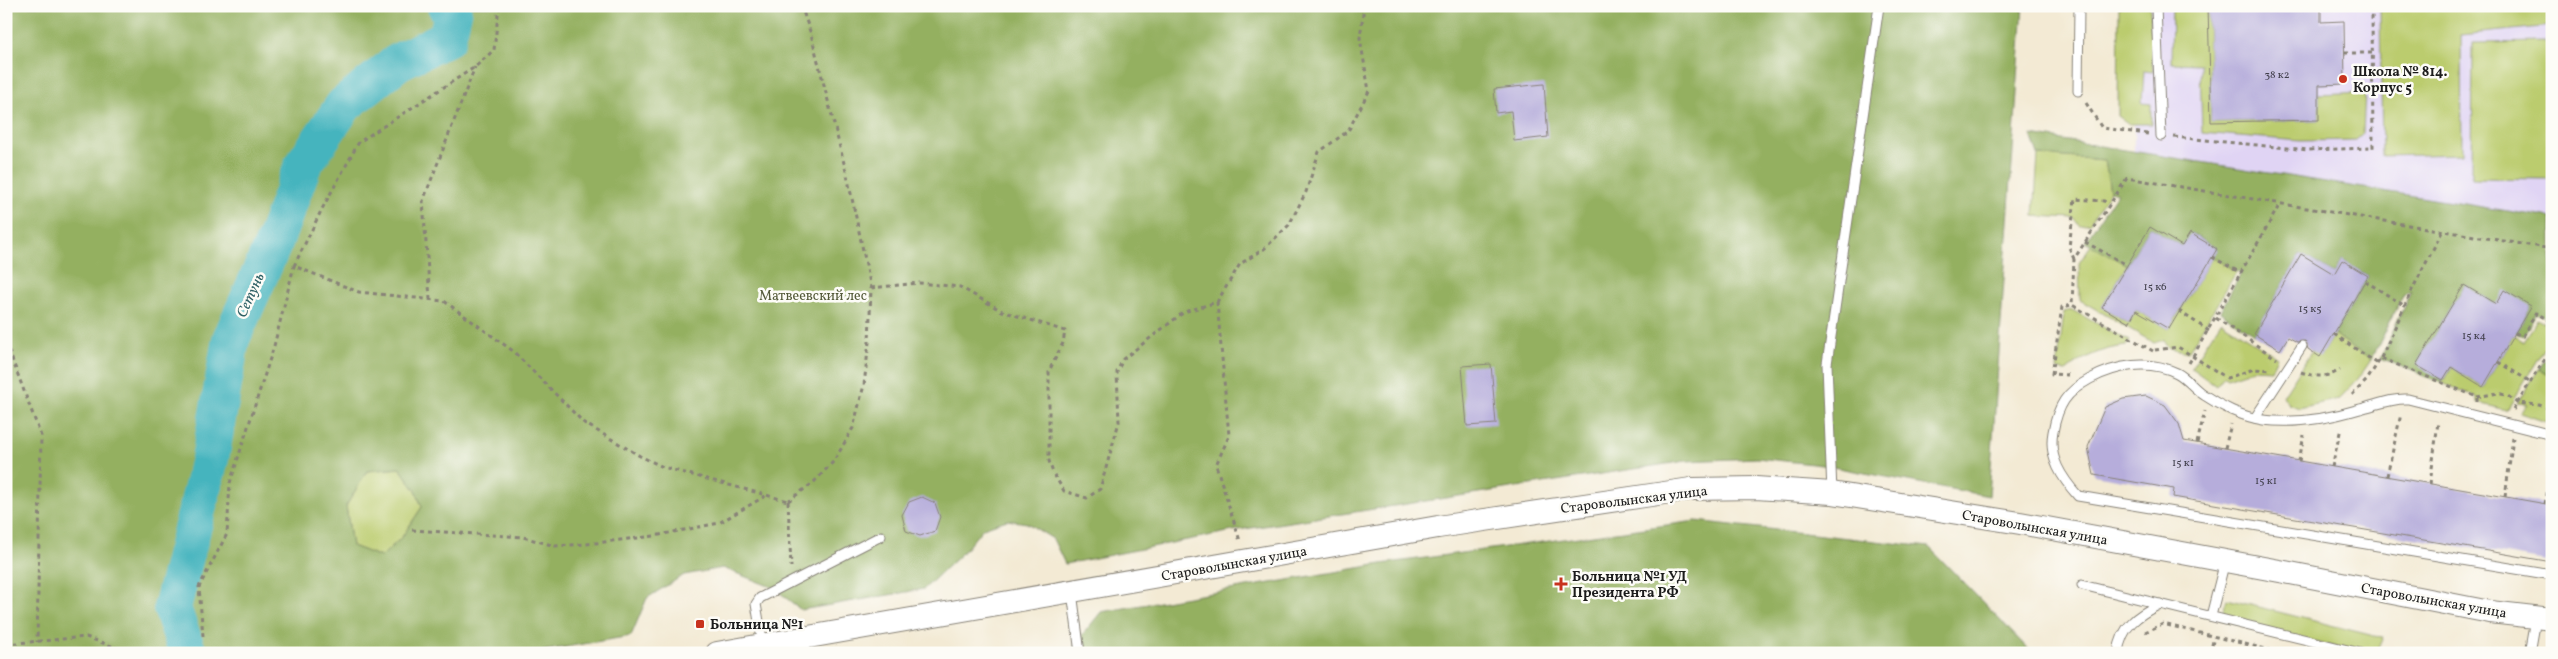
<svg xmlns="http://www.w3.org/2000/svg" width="2558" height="659" font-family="Vollkorn,serif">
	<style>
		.built { fill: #e0d4f4 }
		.green { fill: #bbcc6e; stroke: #6c7445 }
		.forest { fill: #94b061; stroke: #58663e; fill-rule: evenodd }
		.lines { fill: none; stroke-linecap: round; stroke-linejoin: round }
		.river { stroke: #44b4be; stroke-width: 38 }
		.building { fill: #b6addb }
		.lane-casing { stroke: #888378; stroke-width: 11 }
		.secondary-casing { stroke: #888378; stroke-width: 24 }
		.path { stroke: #888378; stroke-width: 3; stroke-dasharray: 4 4; stroke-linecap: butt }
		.lane { stroke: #fff; stroke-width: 9 }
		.secondary { stroke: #fff; stroke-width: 22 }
		.poi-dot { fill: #c8321e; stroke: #fdfcf7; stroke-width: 2 }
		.labels { text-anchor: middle; stroke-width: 5; stroke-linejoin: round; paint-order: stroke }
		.number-label { font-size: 11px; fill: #42404c }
		.poi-label { font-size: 14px; font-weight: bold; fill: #1c1c1c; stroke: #fdfcf7; text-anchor: start }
		.park-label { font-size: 14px; fill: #545a39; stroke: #fdfcf7 }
		.street-label { font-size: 14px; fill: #1c1c1c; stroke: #fdfcf7 }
		.water-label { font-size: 15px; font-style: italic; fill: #2e6065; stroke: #fdfcf7 }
	</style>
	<rect width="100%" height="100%" fill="#fdfcf7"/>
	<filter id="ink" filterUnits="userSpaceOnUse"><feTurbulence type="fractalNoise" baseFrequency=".02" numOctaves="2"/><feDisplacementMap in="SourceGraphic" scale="10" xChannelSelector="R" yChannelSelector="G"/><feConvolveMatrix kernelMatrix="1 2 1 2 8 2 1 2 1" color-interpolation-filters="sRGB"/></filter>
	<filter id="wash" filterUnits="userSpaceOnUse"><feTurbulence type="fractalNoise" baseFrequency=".0096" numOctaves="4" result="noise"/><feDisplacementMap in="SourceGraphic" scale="20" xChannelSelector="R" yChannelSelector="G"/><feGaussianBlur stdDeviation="1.12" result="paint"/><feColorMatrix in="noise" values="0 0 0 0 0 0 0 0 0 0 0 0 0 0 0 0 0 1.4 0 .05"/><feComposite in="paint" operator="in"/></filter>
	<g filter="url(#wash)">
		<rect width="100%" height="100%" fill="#f3ead4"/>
		<path class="built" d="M2134,6H2552V218L2134,151Z"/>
		<g class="green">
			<path d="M2119,6H2150L2153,71L2144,70L2142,103L2151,104V124H2129L2118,116Z"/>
			<path d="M2172,6H2208L2211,122L2319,120V94L2365,92L2363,134L2356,140L2301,141L2202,133L2200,64L2171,63Z"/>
			<path d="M2380,6H2552V26L2461,35L2462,154L2382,156Z"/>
			<path d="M2552,42V179L2472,178L2473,43Z"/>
			<path d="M2038,155L2105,160L2110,191L2090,223L2079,225L2073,218L2034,216Z"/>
			<path d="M2091,245L2127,265L2102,307L2129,323L2136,310L2169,329L2212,257L2237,271L2188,352L2167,347L2163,340L2154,343L2080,300L2079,263Z"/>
			<path d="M2072,310L2129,341L2126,346C2103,348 2083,357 2066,371L2057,370L2064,312Z"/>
			<path d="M2537,319L2552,328V336L2507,410L2477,403V397L2442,383L2451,367L2483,387L2513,336L2524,342Z"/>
			<path d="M2221,321L2277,357L2271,370L2254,369L2227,378L2224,376L2216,386L2191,368Z"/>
			<path d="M2334,334L2371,360L2358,379L2339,399L2299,408L2289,404L2283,396L2312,351L2320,356Z"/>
			<path d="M2539,369L2552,377V424L2520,413L2527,404L2517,403Z"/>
			<path d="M400,468L416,491L422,507L402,537L381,557L352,546L346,506L367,471Z"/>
			<path d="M2227,599L2374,636L2383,637L2376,653H2360L2220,619Z"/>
		</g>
		<g class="forest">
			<path d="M6,6H2023L1989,496L1822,465L1757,458L1686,461L1238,530L1065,564L1053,539L1027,523L1007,520L983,528L966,549L924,589L801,610L774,588L723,568L684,575L647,598L631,636L530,653H6ZM400,468L416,491L422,507L402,537L381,557L352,546L346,506L367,471Z"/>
			<path d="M2031,135L2552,218V322L2536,313L2523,336L2515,333L2531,306L2496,304L2464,285L2417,364L2443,380L2442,383L2381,358L2411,290L2404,294L2371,360L2334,334L2368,276L2342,260L2334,274L2301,254L2254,334L2220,312L2241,273L2212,257L2217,249L2191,233L2182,246L2150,227L2127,265L2085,242L2117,193L2110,191L2105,160L2038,155Z"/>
			<path d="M2552,348V377L2539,369Z"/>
			<path d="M1696,521L1929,547L2032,653H1079L1074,645L1101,612L1381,564Z"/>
		</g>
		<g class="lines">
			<path class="river" d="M188,653L172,608L210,459L231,339L275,240L303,165L344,105L398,62L447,38L453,13L446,6"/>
		</g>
		<g id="blocks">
			<g class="building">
				<path d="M2208,6H2321V22L2344,21L2345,84L2319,85V120L2211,122Z"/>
				<path d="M1544,84L1548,137L1514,141L1511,111L1496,113L1494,89Z"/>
				<path d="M2150,227L2182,246L2190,233L2217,249L2169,329L2136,310L2129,323L2102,307Z"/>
				<path d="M2301,254L2334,274L2342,260L2368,276L2320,357L2308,349L2305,341L2297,342L2288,337L2280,350L2254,334Z"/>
				<path d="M2464,285L2496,304L2504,290L2531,306L2483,387L2451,367L2443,380L2416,365Z"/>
				<path d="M1491,364L1496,424L1467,426L1462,366Z"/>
				<path d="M2146,396L2165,405L2179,424L2184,441L2552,505V562L2173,497L2174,489L2094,475L2088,447L2105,407L2123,399Z"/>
				<path d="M922,497L935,503L940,517L935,531L920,536L906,531L902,515L909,502Z"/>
			</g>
		</g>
	</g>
	<g filter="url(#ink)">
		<use href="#blocks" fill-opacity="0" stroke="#888378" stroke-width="1"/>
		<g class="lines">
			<defs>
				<g id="lane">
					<path d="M2156,6L2161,136"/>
					<path d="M2078,91L2079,6"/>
					<path d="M2255,418L2302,346"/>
					<path d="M2552,435L2408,399C2391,398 2377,405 2360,409C2330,418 2294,424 2263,420C2243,417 2220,406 2204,395C2194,389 2187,378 2177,373C2149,359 2116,365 2090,379C2066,392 2058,405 2053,432C2048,458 2062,478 2078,496L2552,575"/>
					<path d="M1832,493L1827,364L1879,6"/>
					<path d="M2082,585L2360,653"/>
					<path d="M1072,592L1080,653"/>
					<path d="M2211,616L2225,561"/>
					<path d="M763,645L756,604L760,598L881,536"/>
					<path d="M2118,653C2121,626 2138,615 2160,604"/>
					<path d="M2530,653L2536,619"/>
				</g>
				<path id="secondary" d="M717,653L1438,527L1691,489L1756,488L1832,493L2020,523L2285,572L2490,612L2552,619"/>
			</defs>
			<use href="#lane" class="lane-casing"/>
			<use href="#secondary" class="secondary-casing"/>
			<g class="path">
				<path d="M499,6L494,50L475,67L359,142L322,209L294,266L359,292L444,301L513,351L584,423L640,456L663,467L788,501"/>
				<path d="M2344,53H2372"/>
				<path d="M2086,103L2102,128L2148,134"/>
				<path d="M2174,137L2308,150L2373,148L2372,6"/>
				<path d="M2085,242L2127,265"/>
				<path d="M2212,257L2241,273"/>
				<path d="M2074,259L2069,247L2075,199L2104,201L2109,205"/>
				<path d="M2365,281L2405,306"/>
				<path d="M871,288L919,283L960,287L1002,311L1065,331L1063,343L1049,371V461L1053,473L1064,491L1087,498L1100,489L1119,422L1117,372L1123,359L1184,312L1217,302L1240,264L1264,249L1289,225L1306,192L1319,152L1348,131L1369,91L1360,38L1364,6"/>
				<path d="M430,299L423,201L475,67"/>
				<path d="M1217,302L1229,436L1216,465L1240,541"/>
				<path d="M2179,311L2209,331"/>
				<path d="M2216,318L2277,359"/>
				<path d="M2515,333L2523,336L2536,313L2552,322"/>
				<path d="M2334,334L2378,364"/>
				<path d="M6,343L41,436L37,642"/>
				<path d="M2155,350L2178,347L2227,378L2254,369L2271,370"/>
				<path d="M2153,351L2072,305L2074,259L2127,178L2552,249"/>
				<path d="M2381,358L2412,290L2443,230"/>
				<path d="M2498,362L2531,382"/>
				<path d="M2189,363L2280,204"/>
				<path d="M2301,372C2316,377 2327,378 2340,370"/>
				<path d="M2068,375L2052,374L2062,307L2072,305"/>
				<path d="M2352,395L2367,380L2381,358L2477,397V403"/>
				<path d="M2477,397L2498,393L2508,396L2517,403L2539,405L2552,410"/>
				<path d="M2513,410L2552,348"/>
				<path d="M2197,443L2205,411"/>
				<path d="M2225,448L2231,424"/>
				<path d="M2299,461L2304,435"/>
				<path d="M2332,467L2341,428"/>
				<path d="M2387,476L2401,414"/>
				<path d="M2430,484L2438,422"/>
				<path d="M2505,497L2513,438"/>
				<path d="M788,501L813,483L834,461L853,428L864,385L869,342L871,288L847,175L811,34L801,6"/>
				<path d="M788,501L791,567"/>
				<path d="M2545,504L2552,467"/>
				<path d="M412,530L523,537L555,546L587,544L654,536L719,523L767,495"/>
				<path d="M2145,632L2163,624L2282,653"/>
				<path d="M203,636L199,587L227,534L230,483L274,346L294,266"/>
				<path d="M6,644L86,637L131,653"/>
				<path d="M2210,653L2214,637"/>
			</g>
			<use href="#lane" class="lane"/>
			<use href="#secondary" class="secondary"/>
		</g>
	</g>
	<g class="poi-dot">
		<circle cx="2343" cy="79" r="5"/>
		<path d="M1558.5 576.5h5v5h5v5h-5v5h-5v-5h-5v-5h5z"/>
		<rect x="695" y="619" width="10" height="10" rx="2.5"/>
	</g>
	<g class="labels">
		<g class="number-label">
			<text x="2277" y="78">38 к2</text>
			<text x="2155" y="290">15 к6</text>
			<text x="2310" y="312">15 к5</text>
			<text x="2474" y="339">15 к4</text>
			<text x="2183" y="466">15 к1</text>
			<text x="2266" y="484">15 к1</text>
		</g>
		<g class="poi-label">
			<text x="2353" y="76">Школа № 814.<tspan x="2353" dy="16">Корпус 5</tspan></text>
			<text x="1572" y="581">Больница №1 УД<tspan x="1572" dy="16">Президента РФ</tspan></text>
			<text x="710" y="629">Больница №1</text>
		</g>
		<g class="park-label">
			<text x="813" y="300">Матвеевский лес</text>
		</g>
		<g class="street-label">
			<text transform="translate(1634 499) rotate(-7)" y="5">Староволынская улица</text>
			<text transform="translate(2035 527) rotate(10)" y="5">Староволынская улица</text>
			<text transform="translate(1234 563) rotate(-10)" y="5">Староволынская улица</text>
			<text transform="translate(2434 600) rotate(10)" y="5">Староволынская улица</text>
		</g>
		<g class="water-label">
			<text transform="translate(250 295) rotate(-66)" y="5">Сетунь</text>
		</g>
	</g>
	<rect width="2558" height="659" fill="none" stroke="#fdfcf7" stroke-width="25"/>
</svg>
